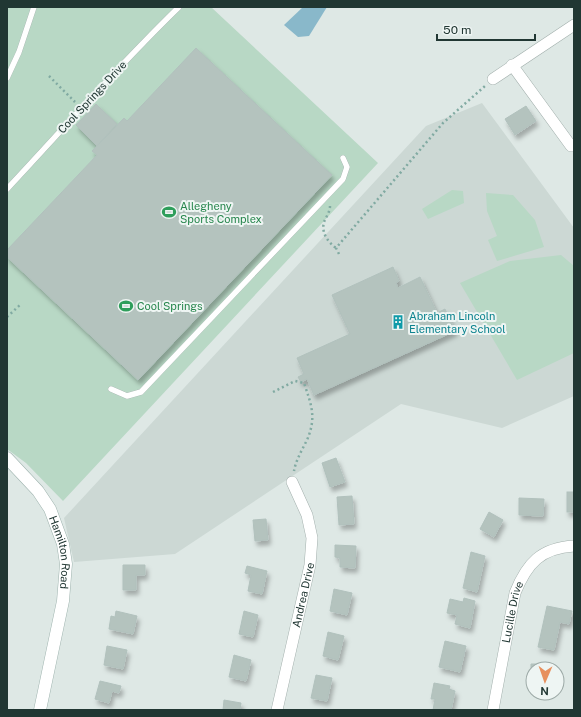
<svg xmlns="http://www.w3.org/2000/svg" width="581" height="717" font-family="'Public Sans',sans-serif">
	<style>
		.built { fill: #ccd8d4 }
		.green { fill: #b8d8c5 }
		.water { fill: #89b8ca }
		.building { fill: #b4c3be; stroke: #b1c1bd; filter: url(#shadow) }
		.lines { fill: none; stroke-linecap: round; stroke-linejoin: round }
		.lane-casing { stroke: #a2afac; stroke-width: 6 }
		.street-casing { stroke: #a2afac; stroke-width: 12 }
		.secondary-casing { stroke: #9eb3ae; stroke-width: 13 }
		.path { stroke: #81aaa2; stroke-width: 2.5; stroke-dasharray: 2 3; stroke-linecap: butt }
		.lane { stroke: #fff; stroke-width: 5.5 }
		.street { stroke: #fff; stroke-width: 11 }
		.secondary { stroke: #fff; stroke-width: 12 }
		.labels { text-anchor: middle; stroke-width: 4; stroke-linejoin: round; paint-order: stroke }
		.street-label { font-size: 11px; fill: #213733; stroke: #eef5f3 }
		.leisure-label { font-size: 11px; fill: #27864d; stroke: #eef5f3; text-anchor: start }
		.culture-label { font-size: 11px; fill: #0d838f; stroke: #eef5f3; text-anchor: start }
	</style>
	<defs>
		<filter id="shadow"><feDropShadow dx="2.5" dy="4.5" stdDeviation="2" flood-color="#0004"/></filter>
	</defs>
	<rect width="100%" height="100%" fill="#dee8e5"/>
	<path class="built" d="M482,103L574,228V396L502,428L401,404L175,554L74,562L64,518L426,126Z"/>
	<g class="green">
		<path d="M7,7H211L378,163L63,501L26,463L7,449Z"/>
		<path d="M452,190L463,191L464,203L428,219L422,209Z"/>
		<path d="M486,193L513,195L535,220L544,247L497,261L488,240L497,236L487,211Z"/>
		<path d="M561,255L574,266V353L517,380L460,283L510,261Z"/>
	</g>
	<path class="water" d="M303,7H327L309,36L298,37L284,25Z"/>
	<g class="building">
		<path d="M196,48L332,175L138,380L7,257V250L97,155L92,151L97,146L124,118L127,121Z"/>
		<path d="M96,104L117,124L97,146L76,125Z"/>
		<path d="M526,106L536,121L515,135L505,119Z"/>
		<path d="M393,267L399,281L396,283L398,288L420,277L437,313L445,309L455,331L314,395L307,379L301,382L298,377L304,374L297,358L350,334L332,295Z"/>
		<path d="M336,458L345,482L330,487L322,463Z"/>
		<rect x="567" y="492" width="7" height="20"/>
		<path d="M352,496L354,524L339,525L337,497Z"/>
		<path d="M519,498L544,499L543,516L519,515Z"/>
		<path d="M489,512L503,520L494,537L480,529Z"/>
		<path d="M266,519L268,540L255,541L253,520Z"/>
		<path d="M335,545L356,546L355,568L340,567V558L335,557Z"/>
		<path d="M471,552L485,556L477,592L463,588Z"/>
		<path d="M123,565H145V575H136V590H123Z"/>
		<path d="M247,566L267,571L262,594L248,591L251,575L245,573Z"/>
		<path d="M334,589L352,593L347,615L330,611Z"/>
		<path d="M464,598L475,601L470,628L455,624L457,615L447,613L450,599L463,602Z"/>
		<path d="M547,606L572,611L569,624L560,622L554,650L538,647Z"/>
		<path d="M116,611L137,616L133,634L109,629L111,616L115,617Z"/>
		<path d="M244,611L258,615L253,637L239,634Z"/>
		<path d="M328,632L344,636L338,660L323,656Z"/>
		<path d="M445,641L466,646L460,672L439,667Z"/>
		<path d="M107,646L127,650L123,669L104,665Z"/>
		<path d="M234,655L251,660L246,681L229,677Z"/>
		<path d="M531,664H547V669H533V679L531,678Z"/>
		<path d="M316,675L332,678L327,701L311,698Z"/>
		<path d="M100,681L121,686L119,693L112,691L109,703L95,699Z"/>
		<path d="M434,683L450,686L449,689L455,691L451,710H433L435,699H431Z"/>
		<path d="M224,700L241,703L240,710H223Z"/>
	</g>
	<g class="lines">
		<defs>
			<g id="lane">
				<path d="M7,78L19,52L34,7"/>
				<path d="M7,189C64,128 119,65 179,7"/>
				<path d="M111,389L127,396L141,392L343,179L347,167L343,158"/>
			</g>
			<g id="street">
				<path d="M512,65L571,146H574"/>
				<path d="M493,79L574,25"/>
				<path id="s1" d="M277,710L310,565L312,538L307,515L292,482"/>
				<path id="s2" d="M493,710L515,593C527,563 541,548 574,546"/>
			</g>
			<g id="secondary">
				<path id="s3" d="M7,458L38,491L50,509L63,544L66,564L63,601L40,710"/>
			</g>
		</defs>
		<use href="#lane" class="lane-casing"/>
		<use href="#street" class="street-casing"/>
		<use href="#secondary" class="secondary-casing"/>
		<g class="path">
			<path d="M49,76L75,102"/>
			<path d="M330,206C330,212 326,217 324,222C321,233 328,242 336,248"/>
			<path d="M339,254L336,248L443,123L485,86"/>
			<path d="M7,317L21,304"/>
			<path d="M273,392L295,381L304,383C311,404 317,417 307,440C302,450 296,460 294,471"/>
		</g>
		<use href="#lane" class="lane"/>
		<use href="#street" class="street"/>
		<use href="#secondary" class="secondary"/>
	</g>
	<defs>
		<symbol id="stadium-bare" viewBox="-9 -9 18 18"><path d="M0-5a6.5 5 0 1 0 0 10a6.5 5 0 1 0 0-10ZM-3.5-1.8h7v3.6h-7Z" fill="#2e9e5b" stroke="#eef5f3" stroke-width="2.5" paint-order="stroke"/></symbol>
		<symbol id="building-bare" viewBox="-9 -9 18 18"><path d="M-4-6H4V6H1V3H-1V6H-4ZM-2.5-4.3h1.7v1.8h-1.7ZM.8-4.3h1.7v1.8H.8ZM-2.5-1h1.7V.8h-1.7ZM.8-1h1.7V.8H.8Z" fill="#0f9aa8" stroke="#eef5f3" stroke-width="2.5" paint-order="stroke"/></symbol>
	</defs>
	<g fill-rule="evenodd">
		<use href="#stadium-bare" x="159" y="202" width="20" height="20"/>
		<use href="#stadium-bare" x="116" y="296" width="20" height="20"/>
		<use href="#building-bare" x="388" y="312" width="20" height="20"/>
	</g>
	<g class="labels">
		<g class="street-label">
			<text transform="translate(92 97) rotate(-47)" y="4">Cool Springs Drive</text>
			<text dy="4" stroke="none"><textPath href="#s3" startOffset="112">Hamilton Road</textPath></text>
			<text dy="4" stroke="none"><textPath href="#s1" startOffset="118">Andrea Drive</textPath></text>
			<text dy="4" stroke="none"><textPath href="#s2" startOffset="100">Lucille Drive</textPath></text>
		</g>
		<g class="leisure-label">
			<text x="180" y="210">Allegheny<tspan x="180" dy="13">Sports Complex</tspan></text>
			<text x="137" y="310">Cool Springs</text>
		</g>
		<g class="culture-label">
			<text x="409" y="320">Abraham Lincoln<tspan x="409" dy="13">Elementary School</tspan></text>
		</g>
	</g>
	<rect width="581" height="717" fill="none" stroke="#213733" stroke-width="16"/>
	<g transform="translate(545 681) rotate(182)"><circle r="19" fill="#eef5f3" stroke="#9ca9a6"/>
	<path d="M0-3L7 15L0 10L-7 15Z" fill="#e7905e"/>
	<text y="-6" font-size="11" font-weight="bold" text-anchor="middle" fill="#213733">N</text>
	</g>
	<path d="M437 34v6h98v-6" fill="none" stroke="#213733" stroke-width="2"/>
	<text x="443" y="34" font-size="12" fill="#213733" stroke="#eef5f3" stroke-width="3" paint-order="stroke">50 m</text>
</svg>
